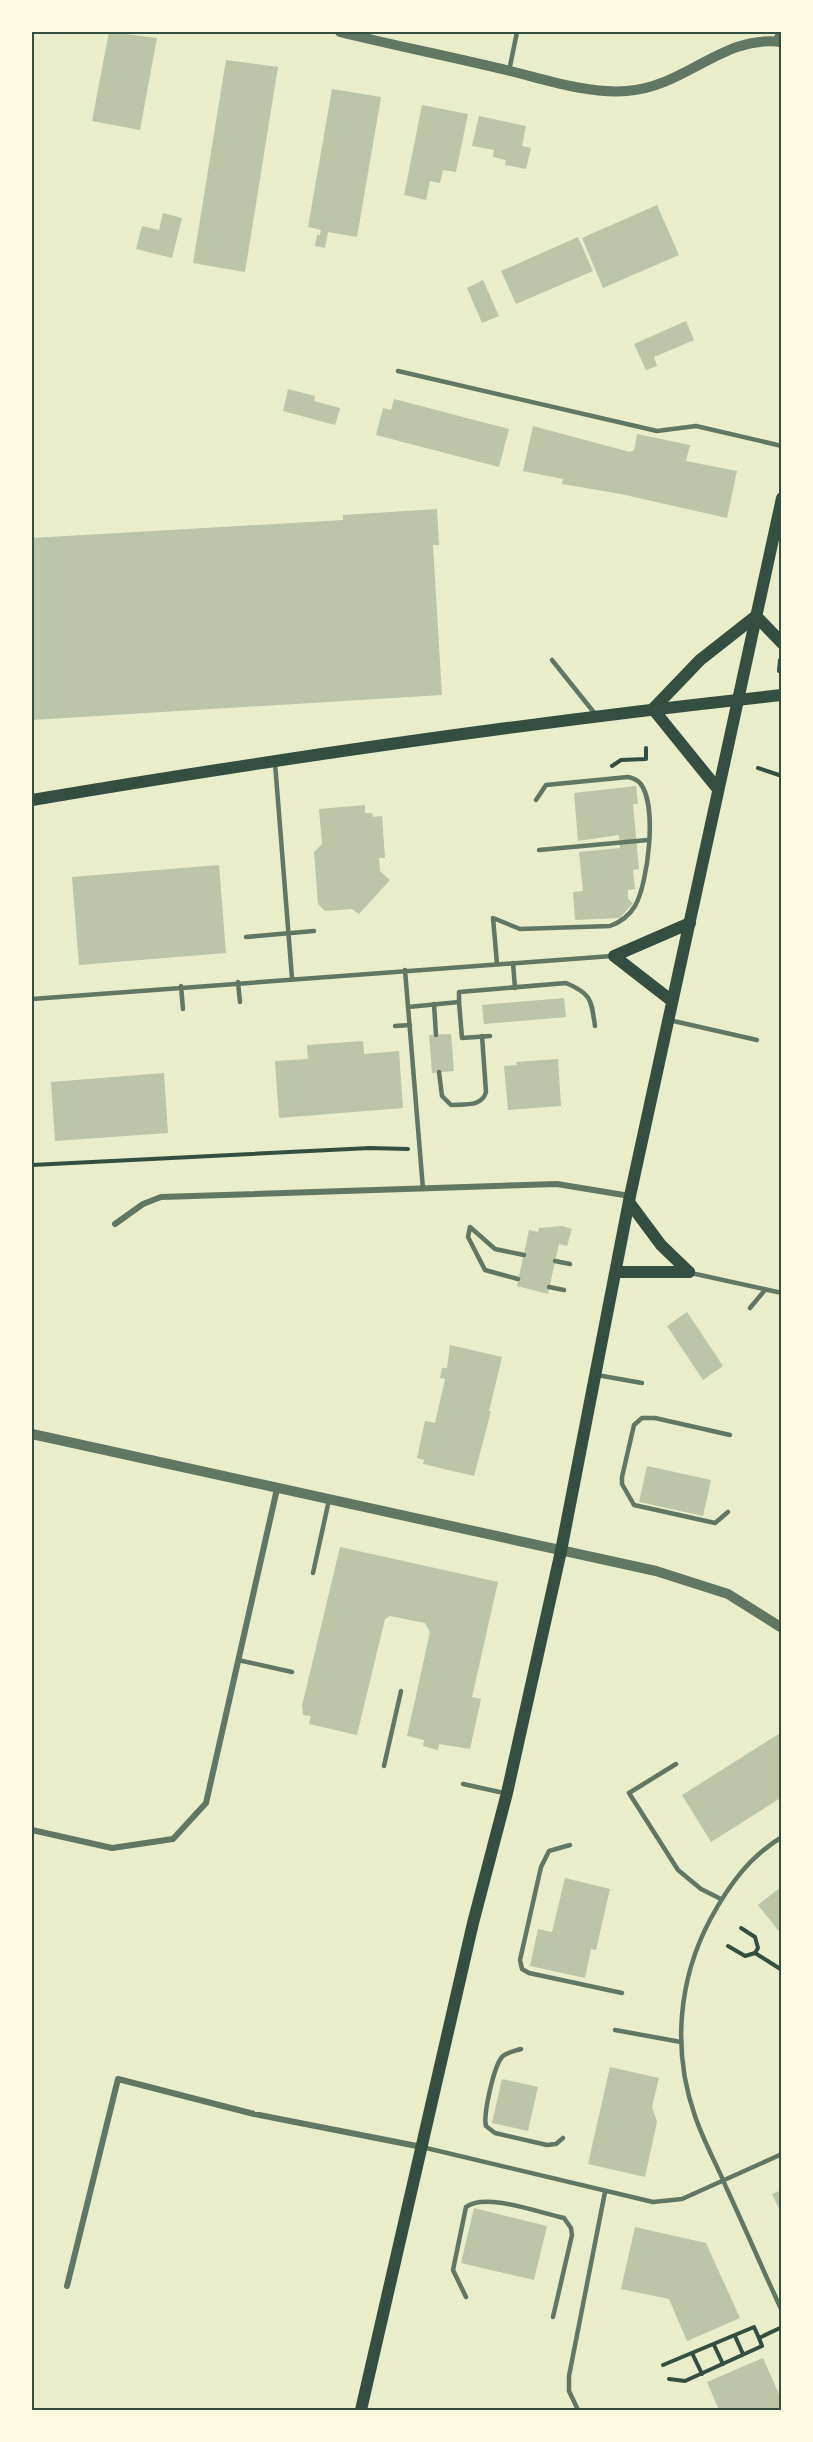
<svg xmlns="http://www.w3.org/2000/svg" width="813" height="2442" font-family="Quicksand,sans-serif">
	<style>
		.building { fill: #bcc5a7 }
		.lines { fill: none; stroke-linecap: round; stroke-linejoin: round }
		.path { stroke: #344e41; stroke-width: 4 }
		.service { stroke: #617663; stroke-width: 4.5 }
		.minor { stroke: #617663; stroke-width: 6 }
		.tertiary { stroke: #617663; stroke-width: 10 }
		.secondary { stroke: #344e41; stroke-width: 12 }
		.neatline { fill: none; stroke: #344e41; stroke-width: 2 }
	</style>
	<rect width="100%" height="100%" fill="#e9edc9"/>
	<g class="building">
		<path d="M109,32L157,38L140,130L92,121Z"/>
		<path d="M226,60L278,67L245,272L193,263Z"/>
		<path d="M332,89L381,97L357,237L328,232L325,248L315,246L317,235H320L321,230L308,227Z"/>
		<path d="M422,105L468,114L456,172L443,170L440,183L430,181L426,200L404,195Z"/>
		<path d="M479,116L526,126L522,146L531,148L526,169L505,165L506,160L493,157L494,150L472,146Z"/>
		<path d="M657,205L679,255L603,288L582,238Z"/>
		<path d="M163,213L182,218L172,258L136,249L142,226L159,230Z"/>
		<path d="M578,237L593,271L516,304L501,271Z"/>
		<path d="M483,280L499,316L482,323L467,288Z"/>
		<path d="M686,321L694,340L654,357L657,366L646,370L634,344Z"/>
		<path d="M288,389L315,396L314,401L340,408L335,425L283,411Z"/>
		<path d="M394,399L509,429L499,467L376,435L383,408L391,410Z"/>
		<path d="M533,426L630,452L634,450L637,434L690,445L686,461L737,471L727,518L621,494L562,484L563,479L523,471Z"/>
		<path d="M437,509L439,545H433L442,695L32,720V538L343,520V515Z"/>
		<path d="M636,786L638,804H633L639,869L633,870L635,889L628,890V899L633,903L620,918L575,920L573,892L583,891L579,852L620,848L619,835L578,841L574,793Z"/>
		<path d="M365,805V813H372L373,817L382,816L385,858H379L380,871L390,880L359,914L352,909L325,911L318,904L314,852L322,844L319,809Z"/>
		<path d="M219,865L226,953L79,965L72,877Z"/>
		<path d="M564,998L566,1017L484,1024L482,1005Z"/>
		<path d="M451,1034L454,1071L432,1073L429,1035Z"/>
		<path d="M363,1041L364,1054L399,1051L403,1108L279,1118L275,1061L308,1059L307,1045Z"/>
		<path d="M558,1059L561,1106L508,1110L504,1066L517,1065L516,1062Z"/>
		<path d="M164,1073L168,1133L55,1141L51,1082Z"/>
		<path d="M562,1226L572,1229L567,1246L559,1244L548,1294L517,1286L529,1230L538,1232L539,1228Z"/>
		<path d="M687,1312L723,1366L703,1380L667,1326Z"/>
		<path d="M450,1345L502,1357L489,1411H491L474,1476L423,1464L424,1460L417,1458L425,1421L435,1423L445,1379L440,1378L442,1368H447Z"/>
		<path d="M647,1466L711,1480L703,1516L639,1502Z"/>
		<path d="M340,1547L498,1582L472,1697L481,1699L470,1749L439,1744L438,1750L423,1746L424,1740L407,1736L430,1632L425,1623L390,1616L385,1619L357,1735L309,1724L311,1716L303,1715L302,1706Z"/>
		<path d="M782,1732V1797L711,1842L682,1795Z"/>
		<path d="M565,1878L610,1889L596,1950L591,1949L585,1978L530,1966L538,1929L552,1932Z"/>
		<path d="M782,1886V1935L758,1905Z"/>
		<path d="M610,2067L659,2078L652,2107L657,2122L645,2177L588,2164Z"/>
		<path d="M502,2079L538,2087L528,2131L492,2123Z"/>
		<path d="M782,2190V2215L772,2194Z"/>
		<path d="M474,2208L547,2226L534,2280L461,2263Z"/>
		<path d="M635,2227L706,2243L740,2318L687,2341L669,2299L621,2289Z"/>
		<path d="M763,2358L782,2401V2410H719L707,2382Z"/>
	</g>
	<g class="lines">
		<g class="path">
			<path d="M779,671L780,660"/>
			<path d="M612,766L621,760L646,759V748"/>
			<path d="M758,768L782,776"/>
			<path d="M32,1165L370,1148L408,1149"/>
			<path d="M728,1946L745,1956L755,1953L758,1948L755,1937L741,1928"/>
			<path d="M755,1953L782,1970"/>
			<path d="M735,2336L743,2354"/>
			<path d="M714,2345L723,2364"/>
			<path d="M693,2355L702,2374"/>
			<path d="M663,2365L754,2327L759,2338L782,2327"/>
			<path d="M669,2379L685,2381L762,2346L759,2338"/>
		</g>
		<g class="service">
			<path d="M509,71L517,32"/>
			<path d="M398,371L657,431L696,426L782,446"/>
			<path d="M552,660L596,715"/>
			<path d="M275,763L292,978"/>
			<path d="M539,850L648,840"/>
			<path d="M246,937L314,931"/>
			<path d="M513,963L515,988"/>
			<path d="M497,964L493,918L520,929L610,926C621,922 629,916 635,906C648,883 658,805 640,783C637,780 633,778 628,777L546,785L536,800"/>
			<path d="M405,970L423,1189"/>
			<path d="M238,982L240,1002"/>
			<path d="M181,986L183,1009"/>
			<path d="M32,999L612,956"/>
			<path d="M459,1002L462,1038L490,1036"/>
			<path d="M434,1004L436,1035"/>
			<path d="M408,1007L459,1002V992L566,983C592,994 591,1000 595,1026"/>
			<path d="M669,1020L757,1040"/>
			<path d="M395,1026L410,1025"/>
			<path d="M439,1072L442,1096L451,1105C465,1104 482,1107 486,1092L482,1036"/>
			<path d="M555,1261L570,1264"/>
			<path d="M691,1273L782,1293"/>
			<path d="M518,1279L485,1270L468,1237L470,1227L495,1249L524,1255"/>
			<path d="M549,1287L564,1290"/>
			<path d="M750,1308L765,1290"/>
			<path d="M597,1375L642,1383"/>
			<path d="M728,1512L715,1523L634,1505L622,1484V1477L634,1425L642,1418H655L730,1435"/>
			<path d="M313,1573L329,1500"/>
			<path d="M238,1660L292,1672"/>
			<path d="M676,1764L629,1793L678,1870L701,1889L721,1899"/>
			<path d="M384,1766L401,1691"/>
			<path d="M463,1784L504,1793"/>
			<path d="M782,1837C749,1857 729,1885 711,1918C678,1979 672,2051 695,2116C703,2140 716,2163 726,2187C745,2228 763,2270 782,2311"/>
			<path d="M570,1845L549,1851L541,1867L520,1960L522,1969L529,1973L622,1993"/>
			<path d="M615,2030L681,2042"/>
			<path d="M521,2049C515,2051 508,2052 503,2056C494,2064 483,2115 486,2126L495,2133L547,2145L556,2144L563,2138"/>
			<path d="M422,2147L653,2202L682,2199L782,2154"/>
			<path d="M466,2297L453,2270L466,2207C485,2192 540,2213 564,2218L571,2228L572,2235L553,2317"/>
			<path d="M578,2410L569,2391V2376L605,2192"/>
		</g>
		<g class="minor">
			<path d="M775,41L780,32"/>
			<path d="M115,1224L143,1204L161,1197L557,1184L630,1196"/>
			<path d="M32,1830L112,1848L173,1839L206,1803L277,1489"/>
			<path d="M67,2286L118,2079L254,2114L422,2147"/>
		</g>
		<g class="tertiary">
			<path d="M340,32C396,46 453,57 510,71C547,80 588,94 627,91C686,87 723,34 782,42"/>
			<path d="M32,1434L656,1571L728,1594L782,1628"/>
		</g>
		<g class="secondary">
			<path d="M756,616L782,643"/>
			<path d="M653,709L700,660L756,616"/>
			<path d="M653,709L717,788"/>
			<path d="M32,800C281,758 530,722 782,695"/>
			<path d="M672,1001L614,956L690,923"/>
			<path d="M629,1202L661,1245L689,1272"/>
			<path d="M616,1272H689"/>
			<path d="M361,2410L473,1923L507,1793L561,1551L630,1196L782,498"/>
		</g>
	</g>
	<rect width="813" height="2442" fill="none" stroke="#fefae0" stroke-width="66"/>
	<rect x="33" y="33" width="747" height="2376" class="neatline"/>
</svg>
